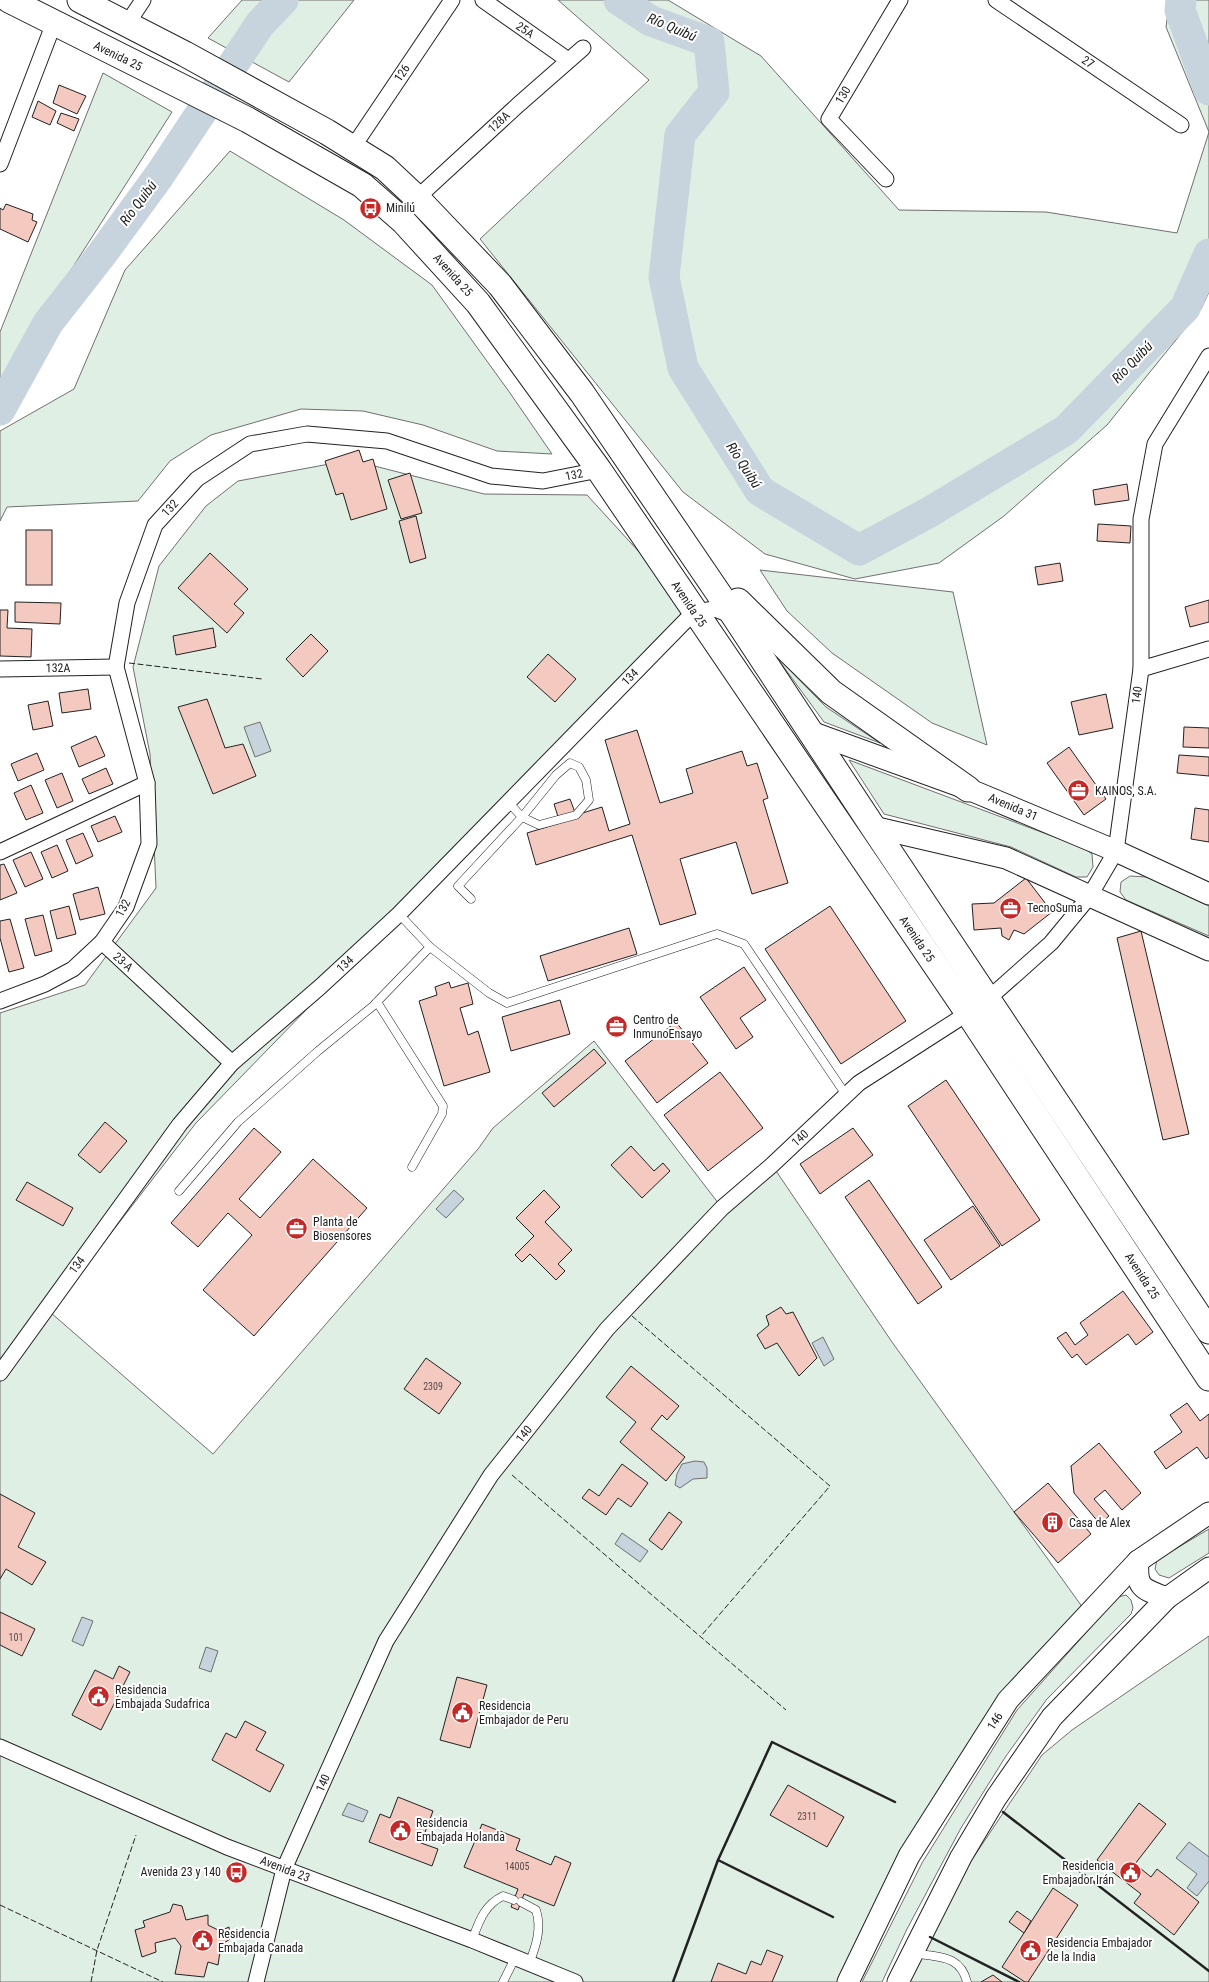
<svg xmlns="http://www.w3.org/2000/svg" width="1209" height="1982" font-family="'Roboto Condensed',sans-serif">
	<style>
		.green { fill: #e0efe3; stroke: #6f6f6f }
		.water { fill: #c7d3dd; stroke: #6f6f6f }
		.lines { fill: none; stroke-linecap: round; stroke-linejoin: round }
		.river { stroke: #c7d3dd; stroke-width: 31 }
		.building { fill: #f3c9c0; stroke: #222 }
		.service-casing { stroke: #222; stroke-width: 9 }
		.minor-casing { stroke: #222; stroke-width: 17 }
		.secondary-casing { stroke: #222; stroke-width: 23 }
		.primary-casing { stroke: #222; stroke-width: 27 }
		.service { stroke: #fff; stroke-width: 8 }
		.minor { stroke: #fff; stroke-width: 15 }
		.secondary { stroke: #fff; stroke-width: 21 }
		.primary { stroke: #fff; stroke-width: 25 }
		.fence { stroke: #222; stroke-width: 1; stroke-dasharray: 6 2.5; stroke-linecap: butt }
		.wall { stroke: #222; stroke-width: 2.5 }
		.labels { text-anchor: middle; stroke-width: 4; stroke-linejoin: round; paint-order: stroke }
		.number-label { font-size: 10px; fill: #564c4a }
		.street-label { font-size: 12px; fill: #222; stroke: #fff }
		.poi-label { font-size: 12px; fill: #222; stroke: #fff; text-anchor: start }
		.water-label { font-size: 14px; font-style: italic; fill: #222; stroke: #fff }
	</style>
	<rect width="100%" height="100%" fill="#fff"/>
	<g class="green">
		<path d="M242,0H354L289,82L208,38Z"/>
		<path d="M558,0H668L761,56L899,210L1046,212L1177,233L1209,132V292L1201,309L1107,425L1004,516L939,563L855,579L765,554L683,492L480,239L649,80Z"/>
		<path d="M1170,0H1209V132L1166,27Z"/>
		<path d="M103,73L172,112L0,381V332Z"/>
		<path d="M230,151L344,220L432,285L510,393L552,454L497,451L423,425L363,411L301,409L211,435L170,461L138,501L7,507L0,521V431L74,389L125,270Z"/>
		<path d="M351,460L484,494L587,495L694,612L196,1123L50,1312L213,1454L478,1149L493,1128L594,1041L722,1208L772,1165L892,1342L1088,1615L1008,1701L848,1982H0V1013L85,985L156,888L150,754L133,667L159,566L206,506L238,481Z"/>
		<path d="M760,570L953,592L987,745L932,723L832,653L787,611Z"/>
		<path d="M775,655L826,707L880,743L824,722Z"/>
		<path d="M849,760L1084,848L1092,854L1093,867L1087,877H1076L1011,847L884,814Z"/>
		<path d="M1130,876L1147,877L1209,906V936L1126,900L1120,892L1121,882Z"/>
		<path d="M1209,1529V1553L1169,1578L1159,1575L1155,1569L1157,1560Z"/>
		<path d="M1126,1595L1131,1600L1133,1608L1131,1614L1047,1699L1006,1756L961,1828L907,1929L882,1982H862L922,1863L1017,1710L1118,1597Z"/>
		<path d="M1209,1636V1982H906L969,1864L1042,1755L1072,1730Z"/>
	</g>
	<g class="water">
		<path d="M260,722L271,751L255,757L244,727Z"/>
		<path d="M454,1190L464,1199L446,1218L436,1209Z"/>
		<path d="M823,1337L834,1359L824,1366L812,1343Z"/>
		<path d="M695,1461L704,1462L707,1468V1478L693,1479L680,1488L675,1485L677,1474L682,1464Z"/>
		<path d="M622,1533L648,1551L640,1562L615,1544Z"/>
		<path d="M82,1617L93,1621L83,1646L72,1641Z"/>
		<path d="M206,1647L218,1651L211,1672L199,1668Z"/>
		<path d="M348,1803L368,1811L363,1822L342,1815Z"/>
		<path d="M1189,1842L1209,1857V1881L1197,1896L1187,1888L1197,1874L1176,1858Z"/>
	</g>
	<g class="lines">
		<g class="river">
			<path d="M619,0L651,21L709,42L714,92L680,135L664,277L683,368L760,491L859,550L928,513L1066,430L1185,308L1209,254"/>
			<path d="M1181,0L1180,10L1209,90"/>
			<path d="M0,410L48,323L102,254L159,176L260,24L283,0"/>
		</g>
	</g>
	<g class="building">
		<path d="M59,85L86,96L77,114L53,103Z"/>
		<path d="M38,101L56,111L50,125L32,117Z"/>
		<path d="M61,113L79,119L74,131L57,123Z"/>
		<path d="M6,204L33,214L32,220L37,222L28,242L0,229V208L3,210Z"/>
		<path d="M359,450L363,462L373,459L387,509L351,520L343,493L336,495L325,461Z"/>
		<path d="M410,473L422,513L401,519L388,480Z"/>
		<path d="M1127,484L1129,500L1095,505L1093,490Z"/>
		<path d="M416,516L426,558L410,563L399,521Z"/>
		<path d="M1098,524L1131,526L1130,543L1097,541Z"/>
		<rect x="26" y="530" width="26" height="55"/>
		<path d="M210,553L248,589L234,604L244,613L227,633L178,588Z"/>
		<path d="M1060,563L1063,581L1038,585L1035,567Z"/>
		<path d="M1209,600V622L1190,627L1185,607Z"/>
		<path d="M15,602L61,603L60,624L15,622Z"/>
		<path d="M0,610H8L7,628L32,629L31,657L0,656Z"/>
		<path d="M213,628L216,647L176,655L173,636Z"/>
		<path d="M311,634L328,651L303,677L286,659Z"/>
		<path d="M548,654L576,679L555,702L527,677Z"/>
		<path d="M88,689L91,709L62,713L59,693Z"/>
		<path d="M1106,694L1113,728L1079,735L1071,702Z"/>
		<path d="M207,699L225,748L243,744L256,776L213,794L178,707Z"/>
		<path d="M48,701L53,726L33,730L28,705Z"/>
		<path d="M1184,727L1209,728V748L1183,747Z"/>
		<path d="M637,730L660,803L693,793L686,769L742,751L747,766L757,763L768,798L763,800L788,883L752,894L736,842L680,859L696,914L660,925L632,835L536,865L527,833L560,823L554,804L570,799L576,815L602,807L609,831L630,824L605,740Z"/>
		<path d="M96,736L105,756L79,767L71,747Z"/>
		<path d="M1069,747L1106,799L1084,815L1047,763Z"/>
		<path d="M37,753L44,770L18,781L11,764Z"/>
		<path d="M1179,755L1209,757V776L1177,773Z"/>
		<path d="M106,768L113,784L89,794L82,779Z"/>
		<path d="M62,773L73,801L57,808L45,780Z"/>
		<path d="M31,785L43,813L26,820L14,793Z"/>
		<path d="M1195,808L1209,810V842L1191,839Z"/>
		<path d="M115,816L122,832L98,842L91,826Z"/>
		<path d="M83,833L93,856L76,864L66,840Z"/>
		<path d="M57,845L68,871L52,878L41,852Z"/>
		<path d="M31,852L43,879L25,887L13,860Z"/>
		<path d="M4,864L17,893L0,900V865Z"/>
		<path d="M1026,878L1052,912L1024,934L1014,930L1009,940L1002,936L1001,928L974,930L972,904L994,903Z"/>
		<path d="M98,887L105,914L80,920L73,894Z"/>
		<path d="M69,906L76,934L57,939L50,911Z"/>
		<path d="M830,906L906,1021L841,1064L765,949Z"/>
		<path d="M43,915L52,951L35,956L25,919Z"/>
		<path d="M10,919L24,968L9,972L0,938V921Z"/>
		<path d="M629,928L637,954L548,981L540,956Z"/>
		<path d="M1141,931L1189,1134L1163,1140L1117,938Z"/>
		<path d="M744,967L766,1000L740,1018L753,1037L736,1049L700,997Z"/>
		<path d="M449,982L451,988L468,983L473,1004L460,1008L468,1035L478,1031L490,1072L444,1086L419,1001L437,995L435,987Z"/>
		<path d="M560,1000L570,1034L511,1051L502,1017Z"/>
		<path d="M676,1022L708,1063L657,1103L625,1061Z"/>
		<path d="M594,1049L606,1063L554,1107L542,1093Z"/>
		<path d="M720,1072L763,1128L708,1171L664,1115Z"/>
		<path d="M946,1080L1040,1220L1002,1246L908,1106Z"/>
		<path d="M105,1122L127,1141L100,1173L78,1155Z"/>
		<path d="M254,1128L281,1152L239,1199L260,1218L313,1159L367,1208L254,1336L203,1290L252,1235L228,1213L198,1247L171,1223Z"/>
		<path d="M853,1128L873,1155L820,1194L800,1164Z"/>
		<path d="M631,1146L654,1171L663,1163L670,1171L642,1198L611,1165Z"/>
		<path d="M869,1180L942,1287L918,1304L845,1197Z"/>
		<path d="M27,1182L73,1208L63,1226L16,1200Z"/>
		<path d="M544,1190L560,1207L545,1222L572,1250L558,1264L565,1271L556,1280L530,1254L522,1262L515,1255L534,1236L516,1218Z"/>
		<path d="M973,1206L1000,1246L951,1280L924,1240Z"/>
		<path d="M1123,1291L1153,1332L1136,1345L1128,1334L1086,1365L1077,1354L1072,1358L1057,1338L1066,1332L1075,1345L1088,1335L1080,1323Z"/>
		<path d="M781,1307L786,1314L793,1312L817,1358L799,1376L777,1343L765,1349L757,1335L769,1325L766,1316Z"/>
		<path d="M426,1358L461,1383L439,1414L404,1389Z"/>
		<path d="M631,1366L679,1406L667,1420L662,1415L651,1429L685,1457L666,1481L620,1442L636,1422L606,1397Z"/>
		<path d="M1187,1403L1200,1421L1209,1414V1457L1206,1459L1197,1447L1166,1469L1154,1452L1182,1432L1170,1415Z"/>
		<path d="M1099,1443L1141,1493L1122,1510L1105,1490L1094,1499L1109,1516L1100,1524L1074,1493L1071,1466Z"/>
		<path d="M622,1464L648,1483L631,1507L618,1498L606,1515L582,1498L589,1489L599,1496Z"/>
		<path d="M1048,1483L1091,1534L1058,1563L1014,1512Z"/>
		<path d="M0,1494L35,1513L18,1547L46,1562L32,1585L6,1569L0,1579Z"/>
		<path d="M669,1512L682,1522L662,1550L649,1540Z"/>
		<path d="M0,1612L35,1629L22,1656L0,1645Z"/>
		<path d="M119,1666L130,1672L101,1730L72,1715L95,1670L113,1679Z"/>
		<path d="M457,1677L487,1685L470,1748L440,1740Z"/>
		<path d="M245,1721L266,1732L256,1750L284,1765L270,1792L212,1760L226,1733L236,1738Z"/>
		<path d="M788,1785L844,1817L827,1847L770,1815Z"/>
		<path d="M398,1797L433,1811L421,1843L438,1849L432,1866L369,1842L380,1814L390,1818Z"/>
		<path d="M1139,1803L1166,1824L1135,1864L1151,1877L1157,1869L1199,1902L1174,1935L1134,1903L1141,1894L1097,1860Z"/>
		<path d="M482,1824L520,1839L516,1850L551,1865L555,1856L571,1863L554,1906L524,1894L518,1910L511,1907L518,1889L464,1867Z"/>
		<path d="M1053,1888L1078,1905L1028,1982H1025L1002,1967Z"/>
		<path d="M173,1904L182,1906L186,1920L208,1915V1925L220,1931L229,1927L230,1939L221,1945L218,1965L208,1962L204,1977L175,1974L181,1946L175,1938L155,1943L156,1952L142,1957L135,1930L145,1927L143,1921L170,1912Z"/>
		<path d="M1017,1911L1031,1921L1024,1933L1009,1922Z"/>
		<path d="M767,1950L783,1956L772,1982H711L718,1963L746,1974L751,1961L761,1965Z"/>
		<path d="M993,1975L1002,1982H981Z"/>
	</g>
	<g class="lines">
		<defs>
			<g id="service">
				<path d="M471,899L458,886L522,817L556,775L570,763L579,767L586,780L589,800L576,815L539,825L522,817L508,802"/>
				<path d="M430,947L489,993L507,1003L717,934L744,944L846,1095"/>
				<path d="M377,1002L443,1106L442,1114L412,1167"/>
				<path d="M179,1191L238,1122L318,1051L373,1006L430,947L399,914"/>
				<path d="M521,1902L536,1910C542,1929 536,1946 529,1964"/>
				<path d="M472,1940C479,1922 484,1905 503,1896L514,1900"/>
				<path d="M915,1953C938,1958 960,1954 967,1982"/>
				<path d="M503,1982L515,1958"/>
			</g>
			<g id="minor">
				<path d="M483,0L568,60"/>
				<path d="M996,0L1181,125"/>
				<path d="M127,24L143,0"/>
				<path d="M353,147L452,0"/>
				<path d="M0,164L54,23"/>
				<path d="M886,179L829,119L900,0"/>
				<path d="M417,198L518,105L583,48"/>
				<path d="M0,669L116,667"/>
				<path d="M1141,669L1209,649"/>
				<path d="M0,852L147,783"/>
				<path d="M102,942L232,1063"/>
				<path d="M988,999L1051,943L1089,897L1116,851L1141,669V519L1155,444L1209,356"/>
				<path d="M0,1001L45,984L73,969L102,942L126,907L149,844L147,783L116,667L127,603L155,525L197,479L250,444L307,434L387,441L491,476L543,481L599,470"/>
				<path d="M0,1373L180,1124L232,1063L320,987L399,914L694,612L715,609L733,616"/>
				<path d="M0,1747L227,1847L472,1940L575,1982"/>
				<path d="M256,1982L284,1869L386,1641L491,1475L607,1329L722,1208L772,1165L859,1083L968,1013"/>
			</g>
			<g id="secondary">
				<path d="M811,732L968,789L1116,851L1209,894"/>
				<path d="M873,827L1006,858L1209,950"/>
				<path d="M1138,1561C1136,1588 1142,1589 1167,1598"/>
				<path d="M848,1982L909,1856L1008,1700L1138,1561L1209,1513"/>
				<path d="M898,1982L961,1857L996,1798L1052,1717L1167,1598L1209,1568"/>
			</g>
			<g id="primary">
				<path d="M9,0L248,120L362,185L403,221L478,303L599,470L968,1013L1209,1378"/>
				<path d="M80,0L185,54L327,132L385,168L417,198L500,285L582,393L734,616L873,827L1209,1331"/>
				<path d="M738,601L831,692L968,789"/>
			</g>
		</defs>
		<use href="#service" class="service-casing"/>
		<use href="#minor" class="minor-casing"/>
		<use href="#secondary" class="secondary-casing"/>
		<use href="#primary" class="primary-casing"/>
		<use href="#service" class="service"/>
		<use href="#minor" class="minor"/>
		<use href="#secondary" class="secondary"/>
		<use href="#primary" class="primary"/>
		<g class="fence">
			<path d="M129,663L262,679"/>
			<path d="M632,1316L830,1486L701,1636"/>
			<path d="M512,1475L786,1710"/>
			<path d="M0,1905L163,1982"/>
			<path d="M91,1982L97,1950L136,1835"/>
		</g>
		<g class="wall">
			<path d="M1003,1812L1209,1971"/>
			<path d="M718,1860L833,1917"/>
			<path d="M930,1937L1019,1982"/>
			<path d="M673,1982L718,1860L772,1742L895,1802"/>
		</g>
	</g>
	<defs>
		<symbol id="bus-disc" viewBox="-11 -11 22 22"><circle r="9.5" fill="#c62828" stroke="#fff"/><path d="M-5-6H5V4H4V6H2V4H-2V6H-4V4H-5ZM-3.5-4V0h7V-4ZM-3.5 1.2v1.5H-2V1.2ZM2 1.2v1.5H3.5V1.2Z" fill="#fff"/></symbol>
		<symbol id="office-disc" viewBox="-11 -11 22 22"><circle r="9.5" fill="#c62828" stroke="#fff"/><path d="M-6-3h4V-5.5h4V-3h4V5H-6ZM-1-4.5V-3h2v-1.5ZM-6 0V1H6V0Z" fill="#fff"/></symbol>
		<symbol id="building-disc" viewBox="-11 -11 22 22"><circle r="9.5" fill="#c62828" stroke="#fff"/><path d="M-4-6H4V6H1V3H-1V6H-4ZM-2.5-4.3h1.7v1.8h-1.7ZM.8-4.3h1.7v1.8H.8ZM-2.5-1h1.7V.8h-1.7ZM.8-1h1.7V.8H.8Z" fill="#fff"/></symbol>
		<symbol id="civic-disc" viewBox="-11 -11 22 22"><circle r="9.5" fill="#c62828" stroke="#fff"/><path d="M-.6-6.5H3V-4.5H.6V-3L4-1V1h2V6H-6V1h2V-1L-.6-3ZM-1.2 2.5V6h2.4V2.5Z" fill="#fff"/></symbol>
	</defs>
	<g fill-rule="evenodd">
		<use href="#bus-disc" x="358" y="196" width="25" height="25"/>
		<use href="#office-disc" x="1066" y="778" width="25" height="25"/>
		<use href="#office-disc" x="998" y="896" width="25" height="25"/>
		<use href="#office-disc" x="604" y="1014" width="25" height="25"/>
		<use href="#office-disc" x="284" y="1216" width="25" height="25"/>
		<use href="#building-disc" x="1040" y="1510" width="25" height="25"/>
		<use href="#civic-disc" x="86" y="1684" width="25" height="25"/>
		<use href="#civic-disc" x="450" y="1700" width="25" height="25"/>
		<use href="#civic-disc" x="388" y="1818" width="25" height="25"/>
		<use href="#bus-disc" x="224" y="1860" width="25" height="25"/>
		<use href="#civic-disc" x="1118" y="1860" width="25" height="25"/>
		<use href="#civic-disc" x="190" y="1928" width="25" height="25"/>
		<use href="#civic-disc" x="1018" y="1938" width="25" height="25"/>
	</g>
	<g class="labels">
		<g class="number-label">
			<text x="433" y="1390">2309</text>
			<text x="16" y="1641">101</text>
			<text x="807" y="1820">2311</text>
			<text x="517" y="1870">14005</text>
		</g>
		<g class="street-label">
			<text transform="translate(525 30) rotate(35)" y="4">25A</text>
			<text transform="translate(118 56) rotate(26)" y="4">Avenida 25</text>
			<text transform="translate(1088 62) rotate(34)" y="4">27</text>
			<text transform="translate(402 73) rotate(-56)" y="4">126</text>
			<text transform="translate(843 95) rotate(-59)" y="4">130</text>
			<text transform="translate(499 122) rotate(-43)" y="4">128A</text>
			<text transform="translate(453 275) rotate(48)" y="4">Avenida 25</text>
			<text transform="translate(574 475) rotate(-11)" y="4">132</text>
			<text transform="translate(170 508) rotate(-47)" y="4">132</text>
			<text transform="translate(689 604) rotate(56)" y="4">Avenida 25</text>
			<text transform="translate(58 668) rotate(-1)" y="4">132A</text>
			<text transform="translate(630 677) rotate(-46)" y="4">134</text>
			<text transform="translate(1137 695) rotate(-82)" y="4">140</text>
			<text transform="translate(1013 807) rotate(23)" y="4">Avenida 31</text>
			<text transform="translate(123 908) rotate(-62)" y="4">132</text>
			<text transform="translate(917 939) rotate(56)" y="4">Avenida 25</text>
			<text transform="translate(123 962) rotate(43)" y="4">23-A</text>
			<text transform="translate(345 964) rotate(-43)" y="4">134</text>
			<text transform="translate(800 1138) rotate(-43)" y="4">140</text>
			<text transform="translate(77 1265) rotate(-54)" y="4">134</text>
			<text transform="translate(1142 1276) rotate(57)" y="4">Avenida 25</text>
			<text transform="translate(524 1434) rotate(-51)" y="4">140</text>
			<text transform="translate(995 1721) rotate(-57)" y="4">146</text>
			<text transform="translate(323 1783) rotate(-66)" y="4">140</text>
			<text transform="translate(285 1869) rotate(21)" y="4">Avenida 23</text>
		</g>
		<g class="poi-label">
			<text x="386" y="212">Minilú</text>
			<text x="1095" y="795">KAINOS, S.A.</text>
			<text x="1027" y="912">TecnoSuma</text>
			<text x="633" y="1024">Centro de<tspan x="633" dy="14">InmunoEnsayo</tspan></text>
			<text x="313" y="1226">Planta de<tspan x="313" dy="14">Biosensores</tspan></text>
			<text x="1069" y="1527">Casa de Alex</text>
			<text x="115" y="1694">Residencia<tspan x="115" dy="14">Embajada Sudafrica</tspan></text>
			<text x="479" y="1710">Residencia<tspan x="479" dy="14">Embajador de Peru</tspan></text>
			<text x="416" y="1827">Residencia<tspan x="416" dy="14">Embajada Holanda</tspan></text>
			<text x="1114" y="1870" text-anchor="end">Residencia<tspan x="1114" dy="14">Embajador Irán</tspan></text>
			<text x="221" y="1876" text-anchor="end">Avenida 23 y 140</text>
			<text x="218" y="1938">Residencia<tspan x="218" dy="14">Embajada Canada</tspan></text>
			<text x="1047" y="1947">Residencia Embajador<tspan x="1047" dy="14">de la India</tspan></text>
		</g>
		<g class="water-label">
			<text transform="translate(672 27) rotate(23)" y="5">Río Quibú</text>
			<text transform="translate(138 203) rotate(-53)" y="5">Río Quibú</text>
			<text transform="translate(1132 362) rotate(-46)" y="5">Río Quibú</text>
			<text transform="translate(744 465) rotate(57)" y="5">Río Quibú</text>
		</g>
	</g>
</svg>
